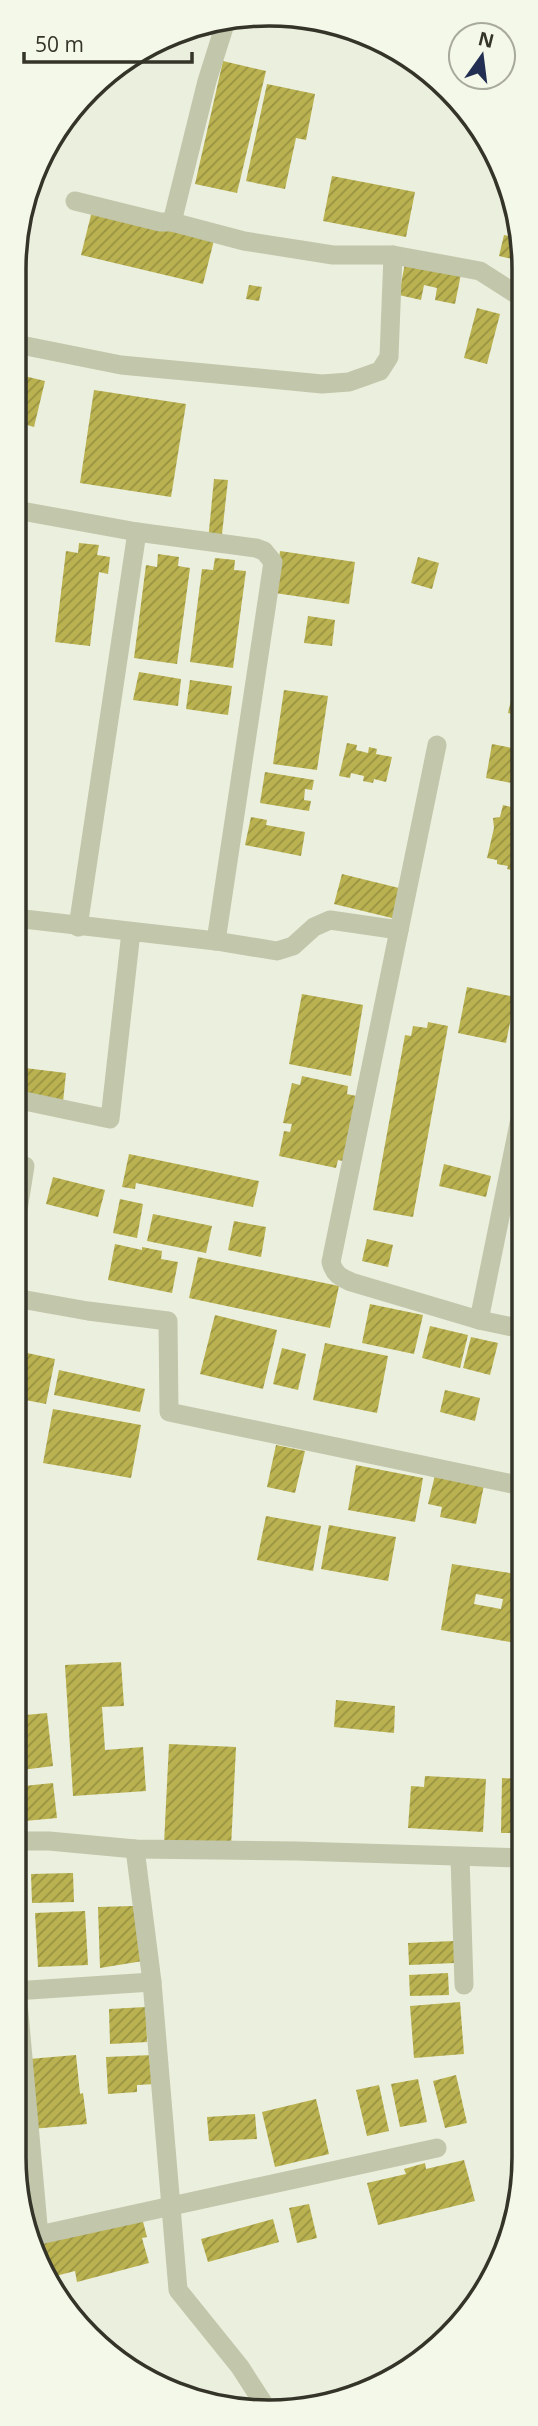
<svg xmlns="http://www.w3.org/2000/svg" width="538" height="2426" font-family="'Open Sans',sans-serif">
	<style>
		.building { fill: url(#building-hatch); fill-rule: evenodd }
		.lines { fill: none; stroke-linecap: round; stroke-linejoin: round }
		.minor { stroke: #c2c6aa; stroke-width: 19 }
		.rim { fill: none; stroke: #343429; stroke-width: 3.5 }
	</style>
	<defs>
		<pattern id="building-hatch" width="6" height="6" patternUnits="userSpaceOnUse" patternTransform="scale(1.75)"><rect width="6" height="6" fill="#bab250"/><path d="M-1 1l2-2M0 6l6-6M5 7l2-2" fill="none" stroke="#989242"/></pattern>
	</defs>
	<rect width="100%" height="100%" fill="#ebefdd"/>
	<g class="building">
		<path d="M223,61L266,71L237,193L195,184Z"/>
		<path d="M267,84L315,94L306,140L296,138L285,189L246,181Z"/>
		<path d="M332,176L415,192L406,237L323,221Z"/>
		<path d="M92,211L214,240L203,284L81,255Z"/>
		<path d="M504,235L522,239V261L499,256Z"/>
		<path d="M405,263L461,274L455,304L435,300L437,288L424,285L421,300L399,295Z"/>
		<path d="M249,285L262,287L259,301L246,299Z"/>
		<path d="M477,308L500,314L487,364L464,358Z"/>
		<path d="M16,374L45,381L34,427L16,422Z"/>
		<path d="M94,390L186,404L171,497L80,483Z"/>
		<path d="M214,479L228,480L221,543L208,541Z"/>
		<path d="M79,543L99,545L97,555L110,557L108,574L99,572L90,646L55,642L66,551L78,553Z"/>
		<path d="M280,551L355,562L349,604L275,593Z"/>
		<path d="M158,554L179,557L178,566L190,568L177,664L134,658L146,565L157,567Z"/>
		<path d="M418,557L439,563L432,589L411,583Z"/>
		<path d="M215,558L235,560L234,570L246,571L233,668L190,662L202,569L213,570Z"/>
		<path d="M308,616L335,620L332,646L304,643Z"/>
		<path d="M139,672L181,679L178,706L133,700Z"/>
		<path d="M190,680L232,686L228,715L186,709Z"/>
		<path d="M284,690L328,696L317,770L273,764Z"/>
		<path d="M511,700L522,703V716L508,713Z"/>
		<path d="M347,743L357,745L356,750L368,753L369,747L377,749L376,754L392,757L386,782L374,779L373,783L363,781L364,776L351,773L350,778L339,776Z"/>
		<path d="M492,744L522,750V785L486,778Z"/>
		<path d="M265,772L314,780L312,790L305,789L304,800L311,801L309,811L260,803Z"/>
		<path d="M503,805L520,809L517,820L522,821V868L516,867L515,871L507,869L508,866L497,864V860L487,858L494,828L493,818L500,817Z"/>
		<path d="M251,817L267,820L266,825L305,832L301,856L245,845Z"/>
		<path d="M342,874L403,889L396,919L334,904Z"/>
		<path d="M467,987L515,997L506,1043L458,1033Z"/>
		<path d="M302,994L363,1005L351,1076L289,1064Z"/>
		<path d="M428,1022L448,1026L413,1217L373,1210L405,1035L411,1036L413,1026L427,1028Z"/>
		<path d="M25,1068L66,1073L63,1102L22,1097Z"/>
		<path d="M302,1076L348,1086L347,1094L361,1097L347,1162L338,1160L336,1168L279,1156L284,1131L290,1132L292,1124L283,1123L292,1083L300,1085Z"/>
		<path d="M129,1154L259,1181L253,1207L136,1183L135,1189L122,1187Z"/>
		<path d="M444,1164L491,1176L486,1197L439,1186Z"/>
		<path d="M53,1177L105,1190L98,1217L46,1204Z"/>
		<path d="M120,1199L143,1204L137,1238L113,1233Z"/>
		<path d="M153,1214L212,1226L206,1253L147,1241Z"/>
		<path d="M234,1221L266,1227L261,1257L228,1250Z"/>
		<path d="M367,1239L393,1245L388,1267L362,1261Z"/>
		<path d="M115,1244L142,1250V1247L162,1251L161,1259L178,1262L172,1293L108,1280Z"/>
		<path d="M198,1257L339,1286L330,1328L189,1298Z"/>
		<path d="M370,1304L423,1315L414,1354L362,1343Z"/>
		<path d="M215,1315L277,1330L263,1389L200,1374Z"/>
		<path d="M430,1326L468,1335L460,1368L422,1358Z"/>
		<path d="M471,1337L498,1343L490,1375L463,1368Z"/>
		<path d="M325,1343L388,1356L377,1413L313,1400Z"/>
		<path d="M282,1348L306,1354L298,1390L273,1384Z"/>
		<path d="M18,1351L55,1359L46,1404L15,1398V1368Z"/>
		<path d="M59,1370L145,1389L140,1412L54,1395Z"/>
		<path d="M445,1390L480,1398L475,1421L440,1412Z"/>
		<path d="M53,1409L141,1425L131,1478L43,1463Z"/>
		<path d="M276,1445L305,1451L295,1493L267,1487Z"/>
		<path d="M356,1465L423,1478L415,1522L348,1510Z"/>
		<path d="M435,1475L484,1485L476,1524L440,1517L442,1507L428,1504Z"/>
		<path d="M266,1516L321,1526L313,1571L257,1560Z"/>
		<path d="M329,1525L396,1537L388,1581L321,1569Z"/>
		<path d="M452,1564L522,1575V1644L441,1630ZM476,1594L503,1599L501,1609L474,1604Z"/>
		<path d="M121,1662L124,1706L102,1707L105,1750L143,1747L146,1791L73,1796L65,1665Z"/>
		<path d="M336,1700L395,1706L394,1733L334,1727Z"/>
		<path d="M47,1713L53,1766L14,1771L15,1716Z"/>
		<path d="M169,1744L236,1747L231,1847L164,1844Z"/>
		<path d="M425,1776L486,1779L483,1832L408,1828L411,1786L424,1787Z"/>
		<path d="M502,1778L522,1779V1833H501Z"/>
		<path d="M53,1783L57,1818L14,1822V1787Z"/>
		<path d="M73,1873L74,1902L32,1903L31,1874Z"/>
		<path d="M133,1906L143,1961L100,1968L98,1907Z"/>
		<path d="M85,1911L88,1965L38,1967L35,1913Z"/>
		<path d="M454,1941L455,1963L409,1965L408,1943Z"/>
		<path d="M448,1973L449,1995L410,1996L409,1975Z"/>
		<path d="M460,2002L464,2054L414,2058L410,2006Z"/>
		<path d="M146,2007L147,2042L110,2044L109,2009Z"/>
		<path d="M76,2055L80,2094L83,2093L87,2124L32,2129L29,2059Z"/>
		<path d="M153,2055L155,2084L137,2085V2092L108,2094L106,2057Z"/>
		<path d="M14,2057L23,2160H15L14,2157Z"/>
		<path d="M456,2075L467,2123L445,2128L433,2081Z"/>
		<path d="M418,2079L427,2122L400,2127L391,2084Z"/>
		<path d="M379,2085L389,2131L367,2136L356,2090Z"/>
		<path d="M316,2099L329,2154L275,2167L262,2112Z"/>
		<path d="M255,2114L257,2139L209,2141L207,2117Z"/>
		<path d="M464,2160L475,2201L378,2225L367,2183L406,2174L404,2169L425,2163L426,2169Z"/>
		<path d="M309,2204L317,2238L297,2243L289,2208Z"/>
		<path d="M141,2214L147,2237L142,2238L149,2263L77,2282L75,2271L48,2278L40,2266L34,2241Z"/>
		<path d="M273,2219L279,2242L208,2262L201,2239Z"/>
	</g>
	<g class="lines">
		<g class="minor">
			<path d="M75,201L160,222H172L244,241L333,255H393L480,271L522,298"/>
			<path d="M172,222L207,81L226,21"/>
			<path d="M16,344L121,365L322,384L349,382L380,371L389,357L393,255"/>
			<path d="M16,510L137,532L256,548L264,551L273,562L216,941"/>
			<path d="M437,745L331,1262C334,1274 340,1277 351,1282L479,1320L522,1329"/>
			<path d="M15,918L216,941L277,951L293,946L314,927L330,920L399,930"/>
			<path d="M78,927L137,532"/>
			<path d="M15,1099L110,1119L131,932"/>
			<path d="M15,1228L25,1166L15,1164"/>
			<path d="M15,1298L88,1311L168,1321L169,1412L522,1486"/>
			<path d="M479,1320L522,1109"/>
			<path d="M14,1841H49L135,1849L297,1851L522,1858"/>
			<path d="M135,1849L152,1982L178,2290L240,2367L267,2409"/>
			<path d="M460,1857L464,1985"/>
			<path d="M14,1991L152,1982"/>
			<path d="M17,1991L39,2236"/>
			<path d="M30,2237L437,2148"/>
		</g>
	</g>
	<path d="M0 0H538V2426H0ZM269 26H269A243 243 0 0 1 512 269V2157A243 243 0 0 1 269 2400H269A243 243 0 0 1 26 2157V269A243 243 0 0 1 269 26Z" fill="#f4f8e8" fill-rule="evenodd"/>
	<path class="rim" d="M269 26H269A243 243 0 0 1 512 269V2157A243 243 0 0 1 269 2400H269A243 243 0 0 1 26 2157V269A243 243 0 0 1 269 26Z"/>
	<g transform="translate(482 56) rotate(14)"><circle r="33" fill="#f4f8e8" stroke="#a7aa9c" stroke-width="2"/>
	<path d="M0-5L12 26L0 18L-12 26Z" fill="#222e52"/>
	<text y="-10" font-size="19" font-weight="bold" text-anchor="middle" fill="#343429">N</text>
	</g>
	<path d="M24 52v10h168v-10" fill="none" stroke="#343429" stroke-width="3.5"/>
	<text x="35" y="52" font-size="21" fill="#343429" stroke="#f4f8e8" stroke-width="5" paint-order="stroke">50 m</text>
</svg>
